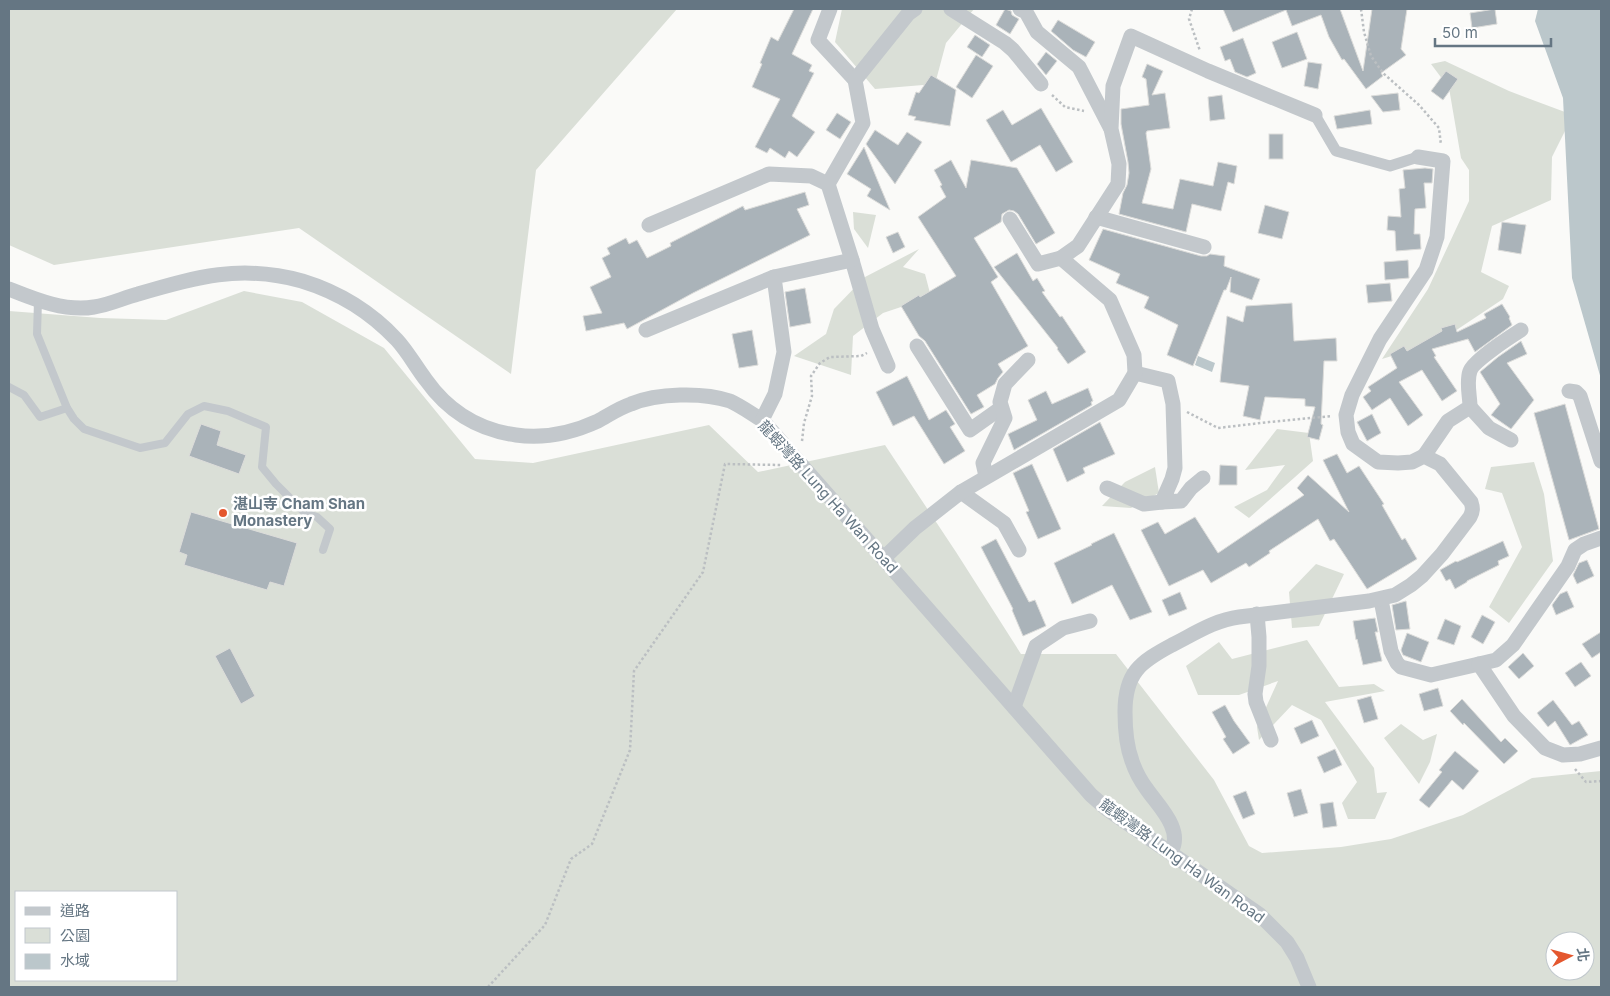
<svg xmlns="http://www.w3.org/2000/svg" width="1610" height="996" font-family="Inter,'Noto Sans TC',sans-serif">
	<style>
		.green { fill: #dadfd7; fill-rule: evenodd }
		.water { fill: #bbc7cb }
		.building { fill: #aab3b9; stroke: #dcdcda }
		.lines { fill: none; stroke-linecap: round; stroke-linejoin: round }
		.path { stroke: #bbbfc2; stroke-width: 2.5; stroke-dasharray: 2.5 2.5; stroke-linecap: butt }
		.service { stroke: #c3c8cc; stroke-width: 8 }
		.pedestrian { stroke: #c3c8cc; stroke-width: 11 }
		.minor { stroke: #c3c8cc; stroke-width: 15 }
		.poi-dot { fill: #e4572e; stroke: #fff; stroke-width: 2 }
		.labels { text-anchor: middle; stroke-width: 5; stroke-linejoin: round; paint-order: stroke }
		.street-label { font-size: 15px; fill: #657683; stroke: #fff }
		.poi-label { font-size: 15px; font-weight: bold; fill: #657683; stroke: #fff; text-anchor: start }
	</style>
	<rect width="100%" height="100%" fill="#fafaf8"/>
	<g class="green">
		<path d="M9,9H677L536,170L511,374L299,228L54,265L9,245Z"/>
		<path d="M842,9H974L946,43L935,84L875,89L835,42Z"/>
		<path d="M1445,61L1509,91L1573,115L1552,157L1551,200L1492,226L1481,272L1509,286L1503,299L1440,341L1382,359L1428,289L1469,201V170L1461,158L1449,88L1431,64Z"/>
		<path d="M853,212L876,215L868,248L854,229Z"/>
		<path d="M919,249L903,267L925,274L931,297L883,313L853,336L851,375L794,356L826,334L834,309L865,277Z"/>
		<path d="M244,291L302,302L384,348L475,459L533,463L709,425L758,472L885,445L956,552L1021,654H1116L1214,780L1249,846L1262,853L1341,847L1391,839L1463,815L1532,778L1601,771V987H9V311L100,318L166,320ZM16,892H176V980H16ZM1555,941H1585V971H1555Z"/>
		<path d="M1277,429L1309,433L1313,461L1249,518L1234,507L1267,490L1285,465L1245,470Z"/>
		<path d="M1534,462L1544,494L1553,561L1509,623L1489,607L1522,547L1502,493L1485,489L1491,467Z"/>
		<path d="M1155,467L1159,493L1131,508L1102,506L1125,482Z"/>
		<path d="M1316,564L1344,574L1319,626L1292,628L1289,592Z"/>
		<path d="M1307,640L1339,687L1374,684L1385,691L1325,702L1374,768L1377,793L1387,792L1375,819H1348L1342,803L1357,782L1321,720L1292,705L1259,740L1257,727L1278,681L1239,695H1198L1186,666L1219,642L1232,659Z"/>
		<path d="M1401,724L1423,740L1437,734L1430,762L1419,784L1384,738Z"/>
	</g>
	<g class="water">
		<path d="M1538,9H1601V379L1572,278L1563,98L1535,21Z"/>
		<path d="M1198,356L1215,363L1212,372L1195,365Z"/>
	</g>
	<g class="building">
		<path d="M794,9H813L792,54L812,65L809,71L814,73L792,116L815,132L797,157L789,151L785,158L770,148L767,153L755,147L780,99L752,87L762,64L760,63L771,37L778,41Z"/>
		<path d="M1005,9L1011,11L1012,15L1019,19L1010,34L996,25Z"/>
		<path d="M1223,9H1340L1363,71L1372,9H1407L1401,49L1406,55L1381,73L1383,76L1366,89L1344,59L1342,60L1329,37L1321,15L1292,26L1286,10L1233,32Z"/>
		<path d="M1495,9L1497,24L1472,28L1470,13Z"/>
		<path d="M1058,20L1095,42L1086,57L1073,50L1051,31Z"/>
		<path d="M1297,32L1307,59L1282,68L1272,42Z"/>
		<path d="M975,35L990,45L982,57L967,47Z"/>
		<path d="M1243,38L1256,73L1247,77L1235,72L1230,59L1225,61L1220,47Z"/>
		<path d="M1046,52L1057,61L1046,75L1037,64Z"/>
		<path d="M976,55L993,66L972,98L956,87Z"/>
		<path d="M1308,62L1322,64L1318,89L1304,86Z"/>
		<path d="M1147,64L1163,71L1152,95L1165,93L1170,128L1147,131L1146,133L1151,169L1142,203L1173,209L1180,179L1213,186L1218,162L1237,166L1234,184L1228,182L1221,211L1192,204L1186,232L1119,214L1123,193L1127,185L1129,173L1128,162L1121,124V109L1149,105L1146,79L1142,77Z"/>
		<path d="M1446,71L1458,79L1443,100L1431,91Z"/>
		<path d="M931,75L956,90L950,126L914,120L916,117L908,115L916,92L919,93Z"/>
		<path d="M1398,93L1400,110L1383,112L1371,96Z"/>
		<path d="M1222,95L1225,119L1210,121L1208,97Z"/>
		<path d="M1041,108L1073,162L1056,172L1040,145L1011,162L986,120L1003,110L1012,125Z"/>
		<path d="M1370,110L1372,124L1337,129L1334,116Z"/>
		<path d="M837,113L851,122L840,139L826,130Z"/>
		<path d="M875,130L898,145L907,132L922,142L895,184L866,144Z"/>
		<rect x="1269" y="134" width="14" height="25"/>
		<path d="M864,147L877,179L890,210L867,196L871,189L847,174Z"/>
		<path d="M951,160L966,188L971,160L1017,168L1055,233L1036,244L1018,214L1014,211L1009,210L1002,214L1001,222L974,238L998,277L991,282L1028,346L998,364L1003,372L998,378L995,384L977,395L984,407L971,414L925,341L919,336L901,306L919,295L920,297L956,276L918,217L946,197L940,186L942,185L934,170Z"/>
		<path d="M1425,168L1433,169L1432,183H1424L1426,208L1415,209L1414,234H1420L1421,249L1396,251L1395,231L1387,230L1388,216L1401,217L1399,189L1405,188L1403,170Z"/>
		<path d="M805,192L809,205L797,209L810,235L693,293L627,329L624,323L586,331L583,316L602,313L590,287L611,277L602,258L610,254L607,248L626,238L629,244L637,240L647,258L671,246L670,243L743,206L745,210Z"/>
		<path d="M1265,205L1289,212L1282,239L1258,233Z"/>
		<path d="M1502,222L1526,225L1521,254L1498,250Z"/>
		<path d="M1103,229L1201,256H1207L1210,254L1225,256L1224,266L1260,279L1252,300L1230,292L1231,277L1226,290H1224L1193,366L1167,355L1178,325L1144,308L1149,297L1116,283L1120,274L1089,260Z"/>
		<path d="M898,232L905,247L893,253L886,237Z"/>
		<path d="M1017,253L1033,281L1037,278L1045,291L1042,292L1060,317L1062,316L1086,352L1068,364L1057,349L1058,348L994,267Z"/>
		<path d="M1408,260L1409,278L1385,280L1384,262Z"/>
		<path d="M1390,283L1392,301L1368,303L1366,285Z"/>
		<path d="M805,288L811,323L790,327L785,292Z"/>
		<path d="M1292,303L1294,341L1336,338L1337,361H1324L1321,424L1323,425L1319,440L1307,437L1315,407L1305,406V399L1265,397L1260,420L1243,416L1249,386L1220,382L1227,316L1243,322L1246,306Z"/>
		<path d="M1502,304L1510,317L1509,318L1512,325L1475,352L1468,339L1432,349L1436,356L1434,357L1457,391L1442,401L1422,370L1399,382L1423,415L1408,426L1390,398L1372,410L1363,397L1371,391L1368,387L1397,368L1390,354L1404,346L1407,351L1442,331L1441,328L1455,324L1457,332L1486,318L1484,314Z"/>
		<path d="M752,330L758,365L739,368L732,334Z"/>
		<path d="M1521,341L1527,354L1507,363L1534,400L1511,429L1491,415L1500,404L1480,372L1498,357Z"/>
		<path d="M907,376L929,420L946,410L955,424L950,427L965,451L944,464L914,416L893,426L876,392Z"/>
		<path d="M1088,388L1093,401L1091,402L1092,405L1014,450L1008,434L1037,420L1028,400L1046,391L1052,404Z"/>
		<path d="M1565,404L1599,529L1569,540L1534,413Z"/>
		<path d="M1372,414L1381,433L1367,441L1357,422Z"/>
		<path d="M1100,422L1115,454L1083,468L1085,473L1067,482L1053,449Z"/>
		<path d="M201,424L221,431L217,445L246,455L239,474L189,456Z"/>
		<path d="M1337,454L1347,473L1359,466L1384,504L1382,505L1402,540L1405,538L1417,559L1367,589L1334,539L1330,541L1318,519L1269,551L1270,553L1249,567L1246,563L1211,583L1203,570L1169,586L1141,530L1158,522L1165,534L1195,517L1218,553L1304,495L1297,488L1308,475L1349,512L1323,460Z"/>
		<path d="M1032,464L1061,529L1038,539L1026,512L1029,511L1013,473Z"/>
		<path d="M1220,465L1237,466V485H1219Z"/>
		<path d="M191,512L297,543L284,586L270,582L267,590L184,565L187,555L179,552Z"/>
		<path d="M1114,533L1152,612L1130,620L1112,585L1072,604L1054,563L1092,545L1091,544Z"/>
		<path d="M996,539L1029,602L1035,600L1046,626L1023,636L1012,610L1013,609L981,547Z"/>
		<path d="M1503,541L1509,556L1498,561L1499,565L1467,581V582L1455,589L1450,579L1446,581L1440,570L1456,561L1457,562Z"/>
		<path d="M1587,560L1594,576L1577,584L1573,575L1579,563Z"/>
		<path d="M1567,591L1574,607L1556,615L1552,605L1560,594Z"/>
		<path d="M1180,592L1187,609L1169,616L1162,600Z"/>
		<path d="M1406,601L1410,629L1396,630L1392,605Z"/>
		<path d="M1482,615L1495,622L1483,644L1471,637Z"/>
		<path d="M1375,618L1378,632H1375L1382,661L1363,665L1357,639L1356,640L1353,621Z"/>
		<path d="M1445,619L1461,626L1454,645L1437,639Z"/>
		<path d="M1601,632V652L1592,658L1582,644Z"/>
		<path d="M1407,633L1429,642L1421,662L1403,655L1401,650Z"/>
		<path d="M230,648L255,696L241,704L215,656Z"/>
		<path d="M1523,653L1534,666L1519,679L1508,667Z"/>
		<path d="M1581,662L1591,676L1575,687L1565,673Z"/>
		<path d="M1438,688L1443,706L1424,711L1419,694Z"/>
		<path d="M1371,696L1378,719L1364,723L1357,700Z"/>
		<path d="M1462,699L1501,742L1505,738L1518,751L1504,764L1464,723L1463,725L1450,711Z"/>
		<path d="M1553,700L1572,725L1579,721L1588,735L1570,745L1555,721L1548,727L1537,713Z"/>
		<path d="M1225,705L1234,721L1250,743L1233,754L1223,739L1226,737L1212,712Z"/>
		<path d="M1312,720L1319,736L1301,744L1294,728Z"/>
		<path d="M1335,749L1342,765L1324,773L1317,757Z"/>
		<path d="M1455,751L1479,771L1463,790L1452,780L1429,808L1419,800L1442,772L1439,770Z"/>
		<path d="M1301,789L1308,813L1294,817L1287,793Z"/>
		<path d="M1246,791L1255,814L1243,819L1233,796Z"/>
		<path d="M1333,802L1337,826L1323,828L1320,804Z"/>
	</g>
	<g class="lines">
		<g class="path">
			<path d="M1192,9L1189,19L1200,51"/>
			<path d="M1361,9L1364,32L1371,56L1383,73L1419,105L1439,128L1441,145"/>
			<path d="M1052,95L1065,107L1084,111"/>
			<path d="M1187,412L1218,428L1269,422L1332,416"/>
			<path d="M802,441L804,423L812,396L811,376L820,363L830,357L861,356L867,353"/>
			<path d="M1575,769L1586,782L1601,781"/>
			<path d="M488,987L545,925L571,859L592,844L630,750L634,671L703,572L725,464L781,465"/>
		</g>
		<g class="service">
			<path d="M38,301L37,334L67,408L74,419L84,429L140,448L165,443L188,414L204,406L228,411L266,427L262,467L276,484L305,513L317,517L330,529L323,550"/>
			<path d="M9,387L24,395L40,417L67,408"/>
		</g>
		<path class="pedestrian" d="M1315,115L1336,151L1390,166L1418,157"/>
		<g class="minor">
			<path d="M830,9L818,40L855,80"/>
			<path d="M951,9L1005,43L1013,50L1041,84"/>
			<path d="M1020,9L1026,12L1037,32L1079,67L1110,127"/>
			<path d="M1096,217L1204,247"/>
			<path d="M1010,219L1038,264L1061,258"/>
			<path d="M649,225L769,174L811,176L828,184"/>
			<path d="M852,260L872,329L888,366"/>
			<path d="M9,289C34,299 65,312 94,307C109,305 123,298 138,294C195,277 241,264 302,281C338,292 371,312 397,340C408,352 416,367 426,380C448,411 479,430 516,435C544,439 572,433 598,421C609,415 619,408 631,404C657,393 703,392 730,401C741,406 752,414 762,420L1091,795L1107,809L1260,915L1287,942L1297,958L1309,987"/>
			<path d="M646,330L774,277"/>
			<path d="M917,346L970,430L1001,408"/>
			<path d="M1135,373L1168,381L1173,404L1175,468L1172,479L1162,502L1181,501L1191,488L1203,478"/>
			<path d="M1569,391L1576,392L1580,396L1601,461"/>
			<path d="M1470,407L1489,428L1511,440"/>
			<path d="M762,420L775,394L784,352L774,277L852,260L828,184L863,123L855,80L908,14L915,9"/>
			<path d="M1424,456L1448,421L1470,407C1470,396 1466,382 1470,371C1473,361 1510,337 1521,330"/>
			<path d="M986,476L983,463L1005,418L1000,402L1005,384L1028,360"/>
			<path d="M1107,488L1144,504L1162,502"/>
			<path d="M961,492L1004,523L1019,550"/>
			<path d="M884,558L915,528L961,492L1119,400L1135,373L1134,355L1110,300L1061,258L1078,246L1118,184L1119,164L1111,129L1113,86L1131,36L1208,71L1315,115"/>
			<path d="M1381,600L1391,651L1397,663L1401,667L1431,675L1479,664L1496,660L1513,645L1568,566L1575,550L1584,544L1601,538"/>
			<path d="M1257,614L1259,637V666L1255,694L1256,702L1271,740"/>
			<path d="M1479,664L1514,716L1545,748L1563,755L1580,754L1601,748"/>
			<path d="M1014,707L1036,646L1063,628L1090,621"/>
			<path d="M1171,852C1184,829 1158,806 1146,788C1140,780 1135,770 1132,761C1126,745 1125,728 1125,712C1125,673 1140,662 1172,645C1194,634 1215,620 1239,617L1369,601L1395,595L1411,585L1422,576L1442,554L1470,517C1473,511 1473,508 1471,502L1440,464L1424,456L1412,462L1398,463L1378,462L1353,444L1348,432L1346,415L1352,395L1380,339L1426,270L1437,237L1443,161L1418,157"/>
		</g>
	</g>
	<circle class="poi-dot" cx="223" cy="513" r="5"/>
	<g class="labels">
		<g class="street-label">
			<text transform="translate(828 497) rotate(48)" y="5">龍蝦灣路 Lung Ha Wan Road</text>
			<text transform="translate(1182 861) rotate(36)" y="5">龍蝦灣路 Lung Ha Wan Road</text>
		</g>
		<g class="poi-label">
			<text x="233" y="509">湛山寺 Cham Shan<tspan x="233" dy="17">Monastery</tspan></text>
		</g>
	</g>
	<rect width="1610" height="996" fill="none" stroke="#657683" stroke-width="20"/>
	<rect x="15" y="891" width="162" height="90" fill="#ffffff" stroke="#c1c8cd"/>
	<rect x="25" y="907" width="25" height="8" fill="#c3c8cc" stroke="#c1c8cd"/>
	<text x="60" y="916" font-size="15" fill="#657683">道路</text>
	<rect x="25" y="928" width="25" height="15" fill="#dadfd7" stroke="#c1c8cd"/>
	<text x="60" y="941" font-size="15" fill="#657683">公園</text>
	<rect x="25" y="954" width="25" height="15" fill="#bbc7cb" stroke="#c1c8cd"/>
	<text x="60" y="966" font-size="15" fill="#657683">水域</text>
	<g transform="translate(1570 956) rotate(84)"><circle r="24" fill="#ffffff" stroke="#c1c8cd"/>
	<path d="M0-4L9 19L0 12L-9 19Z" fill="#e4572e"/>
	<text y="-8" font-size="14" font-weight="bold" text-anchor="middle" fill="#657683">北</text>
	</g>
	<path d="M1435 38v8h116v-8" fill="none" stroke="#657683" stroke-width="2.5"/>
	<text x="1442" y="38" font-size="15" fill="#657683" stroke="#ffffff" stroke-width="4" paint-order="stroke">50 m</text>
</svg>
